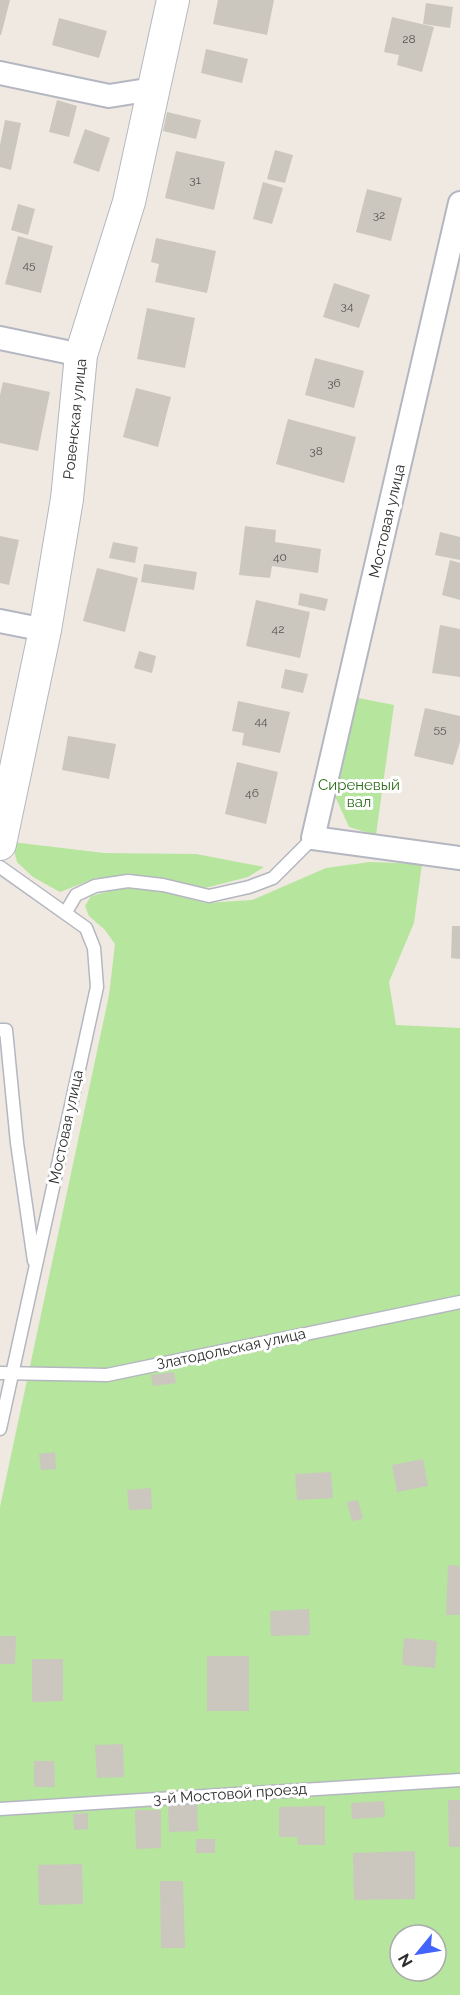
<svg xmlns="http://www.w3.org/2000/svg" width="460" height="1995" font-family="Raleway,sans-serif">
	<style>
		.green { fill: #b6e59e; fill-rule: evenodd }
		.building { fill: #cbc7bf }
		.lines { fill: none; stroke-linecap: round; stroke-linejoin: round }
		.lane-casing { stroke: #b4b7c1; stroke-width: 15 }
		.street-casing { stroke: #b4b7c1; stroke-width: 26 }
		.secondary-casing { stroke: #b4b7c1; stroke-width: 34 }
		.lane { stroke: #fff; stroke-width: 12 }
		.street { stroke: #fff; stroke-width: 22 }
		.secondary { stroke: #fff; stroke-width: 32 }
		.labels { text-anchor: middle; stroke-width: 6; stroke-linejoin: round; paint-order: stroke }
		.number-label { font-size: 12px; fill: #555452 }
		.street-label { font-size: 15px; fill: #2e2e2e; stroke: #fff }
		.park-label { font-size: 15px; fill: #2c6e1b; stroke: #fff }
	</style>
	<rect width="100%" height="100%" fill="#efe9e1"/>
	<g class="green">
		<path d="M358,698L394,705L376,835L349,827L335,796Z"/>
		<path d="M12,842L104,853L196,854L264,867L248,877L205,888L162,878L129,877L96,878L60,892L33,877L17,862Z"/>
		<path d="M370,862L422,864L414,923L389,982L396,1025L460,1028V1995H0V1507L109,995L115,944L105,930L89,916L85,906L91,896L125,887L163,892L206,903L252,900L326,868ZM400,1935H436V1971H400Z"/>
	</g>
	<g class="building">
		<path d="M0,0H10L1,35H0Z"/>
		<path d="M218,0H274L267,35L213,24Z"/>
		<path d="M426,3L453,7L450,28L423,24Z"/>
		<path d="M392,17L434,27L422,72L397,65L399,55L384,52Z"/>
		<path d="M59,18L107,31L99,58L52,45Z"/>
		<path d="M206,49L248,59L242,83L201,73Z"/>
		<path d="M57,100L77,106L69,137L49,132Z"/>
		<path d="M167,112L201,120L196,139L163,131Z"/>
		<path d="M5,120L21,123L11,170L0,167V145Z"/>
		<path d="M85,129L110,138L99,172L73,163Z"/>
		<path d="M275,150L293,155L285,183L267,179Z"/>
		<path d="M176,151L225,162L214,210L165,198Z"/>
		<path d="M263,182L283,188L272,224L253,219Z"/>
		<path d="M367,189L402,198L391,241L356,232Z"/>
		<path d="M18,204L35,209L28,235L11,230Z"/>
		<path d="M18,236L53,246L41,293L5,284Z"/>
		<path d="M156,238L216,251L207,293L155,282L159,264L151,262Z"/>
		<path d="M334,283L370,295L359,328L323,317Z"/>
		<path d="M147,308L195,318L185,368L137,359Z"/>
		<path d="M315,358L364,371L354,408L305,395Z"/>
		<path d="M3,382L50,392L38,451L0,443V395Z"/>
		<path d="M136,388L171,397L158,447L123,437Z"/>
		<path d="M288,419L356,437L344,483L276,464Z"/>
		<path d="M245,526L276,530L275,542L321,549L318,573L272,566L270,578L239,575Z"/>
		<path d="M440,532L460,537V560L435,555Z"/>
		<path d="M0,536L19,540L9,585L0,583Z"/>
		<path d="M113,542L138,547L135,563L109,558Z"/>
		<path d="M450,560L460,563V600L442,595Z"/>
		<path d="M144,564L197,572L194,590L141,582Z"/>
		<path d="M97,568L138,578L125,632L83,621Z"/>
		<path d="M300,593L328,599L325,611L298,605Z"/>
		<path d="M256,600L310,612L300,658L246,646Z"/>
		<path d="M440,625L460,629V677L432,673Z"/>
		<path d="M139,651L156,656L152,673L134,668Z"/>
		<path d="M285,669L308,674L303,693L281,688Z"/>
		<path d="M238,701L290,712L280,753L242,745L244,733L232,731Z"/>
		<path d="M425,708L460,716V742L453,765L414,756Z"/>
		<path d="M68,736L116,744L109,779L62,770Z"/>
		<path d="M237,762L278,772L266,824L225,814Z"/>
		<path d="M452,926H460V959L451,958Z"/>
		<path d="M174,1372L176,1383L153,1386L151,1375Z"/>
		<path d="M55,1452L56,1469L41,1470L39,1454Z"/>
		<path d="M423,1459L428,1486L397,1492L392,1465Z"/>
		<path d="M331,1472L333,1498L297,1500L295,1474Z"/>
		<path d="M151,1488L152,1509L129,1510L127,1490Z"/>
		<path d="M358,1500L363,1519L352,1521L347,1502Z"/>
		<path d="M448,1565L460,1566V1615H446Z"/>
		<path d="M309,1609L310,1635L271,1636L270,1611Z"/>
		<path d="M0,1636H16L15,1664H0Z"/>
		<path d="M404,1638L437,1641L435,1668L402,1665Z"/>
		<rect x="207" y="1656" width="42" height="55"/>
		<path d="M32,1659H63V1701L32,1702Z"/>
		<path d="M123,1744L124,1777L97,1778L95,1745Z"/>
		<path d="M34,1761H54L55,1787H34Z"/>
		<path d="M448,1800H460V1847H449Z"/>
		<path d="M384,1801L385,1817L352,1819L351,1803Z"/>
		<path d="M197,1804L198,1831L169,1832L168,1805Z"/>
		<path d="M325,1806V1845H298L297,1837H279V1807Z"/>
		<path d="M135,1810H161V1848L136,1849Z"/>
		<path d="M88,1813V1829L74,1830L73,1814Z"/>
		<rect x="196" y="1839" width="19" height="14"/>
		<path d="M415,1851V1899L354,1900L353,1853Z"/>
		<path d="M82,1864L83,1904L39,1905L38,1865Z"/>
		<path d="M160,1881H183L185,1948H161Z"/>
	</g>
	<g class="lines">
		<defs>
			<g id="lane">
				<path d="M0,867L86,928L94,948L97,987L0,1429"/>
				<path d="M66,912L76,895L95,886L128,881L163,885L209,896L249,887L273,878L313,838"/>
				<path d="M0,1030H6L17,1143L34,1261"/>
				<path d="M0,1373L107,1375L460,1302"/>
				<path d="M0,1809L460,1780"/>
			</g>
			<g id="street">
				<path d="M0,73L109,96L153,89"/>
				<path d="M460,203L313,838L460,858"/>
				<path d="M0,338L81,355"/>
				<path d="M0,621L45,630"/>
			</g>
			<path id="secondary" d="M0,844L45,630L67,499L81,355L129,202L173,0"/>
		</defs>
		<use href="#lane" class="lane-casing"/>
		<use href="#street" class="street-casing"/>
		<use href="#secondary" class="secondary-casing"/>
		<use href="#lane" class="lane"/>
		<use href="#street" class="street"/>
		<use href="#secondary" class="secondary"/>
	</g>
	<g class="labels">
		<g class="number-label">
			<text x="409" y="43">28</text>
			<text x="195" y="184">31</text>
			<text x="379" y="219">32</text>
			<text x="29" y="269">45</text>
			<text x="347" y="310">34</text>
			<text x="334" y="387">36</text>
			<text x="316" y="455">38</text>
			<text x="280" y="561">40</text>
			<text x="278" y="633">42</text>
			<text x="261" y="725">44</text>
			<text x="440" y="733">55</text>
			<text x="252" y="797">46</text>
		</g>
		<g class="street-label">
			<text transform="translate(75 419) rotate(-84)" y="5">Ровенская улица</text>
			<text transform="translate(387 521) rotate(-77)" y="5">Мостовая улица</text>
			<text transform="translate(66 1127) rotate(-78)" y="5">Мостовая улица</text>
			<text transform="translate(231 1349) rotate(-12)" y="5">Златодольская улица</text>
			<text transform="translate(230 1794) rotate(-4)" y="5">3-й Мостовой проезд</text>
		</g>
		<g class="park-label">
			<text x="359" y="790">Сиреневый<tspan x="359" dy="17">вал</tspan></text>
		</g>
	</g>
	<g transform="translate(418 1953) rotate(240)"><circle r="28" fill="#ffffff" stroke="#ababab" stroke-width="1.5"/>
	<path d="M0-4.5L10 22L0 15L-10 22Z" fill="#4264fb"/>
	<text y="-9" font-size="16" font-weight="bold" text-anchor="middle" fill="#2e2e2e">N</text>
	</g>
</svg>
